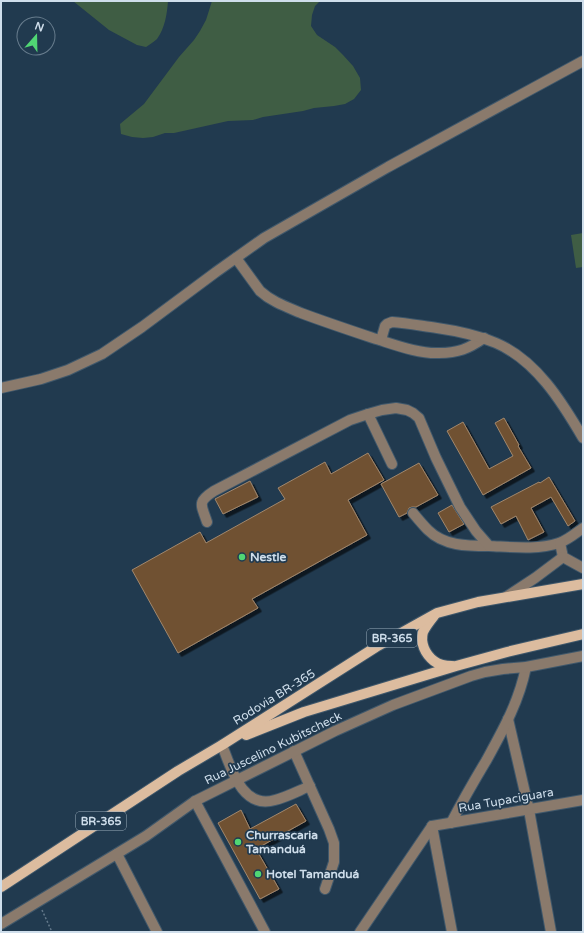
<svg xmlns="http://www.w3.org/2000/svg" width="584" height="933" font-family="'Varela Round',sans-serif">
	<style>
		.green { fill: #3f5d44 }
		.building { fill: #705130; stroke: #a1876d; filter: url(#shadow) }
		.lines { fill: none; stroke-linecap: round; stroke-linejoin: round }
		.minor-casing { stroke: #40586b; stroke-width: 12 }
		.major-casing { stroke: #40586b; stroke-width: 12 }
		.path { stroke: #63788a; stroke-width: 1.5; stroke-dasharray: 2 2; stroke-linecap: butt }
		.minor { stroke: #8a7a6c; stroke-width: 10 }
		.major { stroke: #dcbc9f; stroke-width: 10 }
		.poi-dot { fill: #50d674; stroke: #213a4f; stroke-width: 1.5 }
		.labels { text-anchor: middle; stroke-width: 3.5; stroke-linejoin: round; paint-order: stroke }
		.shield { fill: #213a4f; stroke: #9badbc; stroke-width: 1 }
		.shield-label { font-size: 11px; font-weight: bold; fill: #cfdeeb }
		.poi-label { font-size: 12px; font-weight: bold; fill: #cfdeeb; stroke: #213a4f; text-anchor: start }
		.street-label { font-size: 12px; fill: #cfdeeb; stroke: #213a4f }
	</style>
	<defs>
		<filter id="shadow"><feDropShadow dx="3.5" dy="3.5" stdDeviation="0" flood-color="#0009"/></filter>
	</defs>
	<rect width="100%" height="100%" fill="#213a4f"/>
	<g class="green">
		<path d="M73,1H168C167,14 165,28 157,39C154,42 150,44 146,47L137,45L109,30Z"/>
		<path d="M212,1H320L315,6L312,15L311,26L317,35L335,47L343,55L353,66L360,78L361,90L354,99L345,104L334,106L314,108L303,111L263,117L253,120L228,121L174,133H165L153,137L143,138L132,137L121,134L120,124L144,104L179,57L194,40L200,31L206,20Z"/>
		<path d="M583,233V267L576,268L571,235Z"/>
	</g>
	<g class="building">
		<path d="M504,418L519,445L518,446L531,468L483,495L447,431L463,422L489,469L513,456L495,423Z"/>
		<path d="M368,453L384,480L348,500L367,535L252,599L258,608L178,653L132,570L200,532L206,543L285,499L278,488L325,462L331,474Z"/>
		<path d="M419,463L438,495L416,507H412L409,508L407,513L399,517L381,484Z"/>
		<path d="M549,477L575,521L568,526L551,497L531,508L544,532L528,540L516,516L501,524L491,507L539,482L540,483Z"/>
		<path d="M250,481L258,497L223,514L215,499Z"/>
		<path d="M452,505L464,524L449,532L438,513Z"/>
		<path d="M296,804L306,821L256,849L279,889L260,899L218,823L241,810L250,829Z"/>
	</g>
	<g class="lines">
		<defs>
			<g id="minor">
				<path d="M236,258L260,291C272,302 287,307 301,313C325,322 349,330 373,338C393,344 418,354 439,353C458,353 468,349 484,338"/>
				<path d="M381,340L385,326L387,324L392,322C407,323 422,326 437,328C458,331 477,335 496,343C536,360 562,402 583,438"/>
				<path d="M1,388L41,379L68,370L102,354L142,327L216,272L264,238L388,167L583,61"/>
				<path d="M368,414L392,464"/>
				<path d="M413,513C418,519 423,525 428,530C444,546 467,546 489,546"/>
				<path d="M207,522C201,504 197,502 214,491L350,420L368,414L382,410L396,408L407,410L413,413L419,418L436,458L460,507L476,531L489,546C512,547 537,550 559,543C568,540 576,533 583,528"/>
				<path d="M560,543L563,557L583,568"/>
				<path d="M506,597L535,578L563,557"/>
				<path d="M508,719L529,810L551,932"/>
				<path d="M222,745C231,768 242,810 275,800C287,797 298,791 310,786"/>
				<path d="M294,751L329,829L334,843V862L325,889"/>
				<path d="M195,801L265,932"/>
				<path d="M451,823C462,802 474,781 486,761C503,730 519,702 526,667"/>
				<path d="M432,826L583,800"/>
				<path d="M432,826L452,932"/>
				<path d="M117,854L157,932"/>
				<path d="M1,924L146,836L195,801L335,731L393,705L471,676L485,672L503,669L526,667L583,656"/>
				<path d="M360,932L432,826"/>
			</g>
			<g id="major">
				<path d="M434,616C430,621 426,626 423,632C420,643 425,654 434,661C439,665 446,666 452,666"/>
				<path d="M246,735L304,712L456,666L507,652L583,634"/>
				<path d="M1,887L178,771L222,745L376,647L437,613L478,602L583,584"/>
			</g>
		</defs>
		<use href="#minor" class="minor-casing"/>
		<use href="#major" class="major-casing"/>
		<path class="path" d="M42,910L52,932"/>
		<use href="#minor" class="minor"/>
		<use href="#major" class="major"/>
	</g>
	<g class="poi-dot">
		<circle cx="242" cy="557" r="4"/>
		<circle cx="238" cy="842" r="4"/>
		<circle cx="258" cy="874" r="4"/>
	</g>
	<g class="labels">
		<g class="shield">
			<rect x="367" y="629" width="50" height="18" rx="3"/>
			<rect x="76" y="812" width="50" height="18" rx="3"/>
		</g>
		<g class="shield-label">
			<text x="392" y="642">BR-365</text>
			<text x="101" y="825">BR-365</text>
		</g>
		<g class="poi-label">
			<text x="250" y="561">Nestle</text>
			<text x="246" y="839">Churrascaria<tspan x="246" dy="14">Tamanduá</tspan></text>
			<text x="266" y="878">Hotel Tamanduá</text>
		</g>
		<g class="street-label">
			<text transform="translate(274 697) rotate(-32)" y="4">Rodovia BR-365</text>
			<text transform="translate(273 748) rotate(-26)" y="4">Rua Juscelino Kubitscheck</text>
			<text transform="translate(506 800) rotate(-10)" y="4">Rua Tupaciguara</text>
		</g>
	</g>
	<rect width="584" height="933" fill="none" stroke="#cfdeeb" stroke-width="4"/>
	<g transform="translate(36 36) rotate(20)"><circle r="19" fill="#213a4f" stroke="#677c8d"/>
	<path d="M0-3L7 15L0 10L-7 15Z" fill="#50d674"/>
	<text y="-6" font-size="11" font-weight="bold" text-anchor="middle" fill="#cfdeeb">N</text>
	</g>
</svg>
